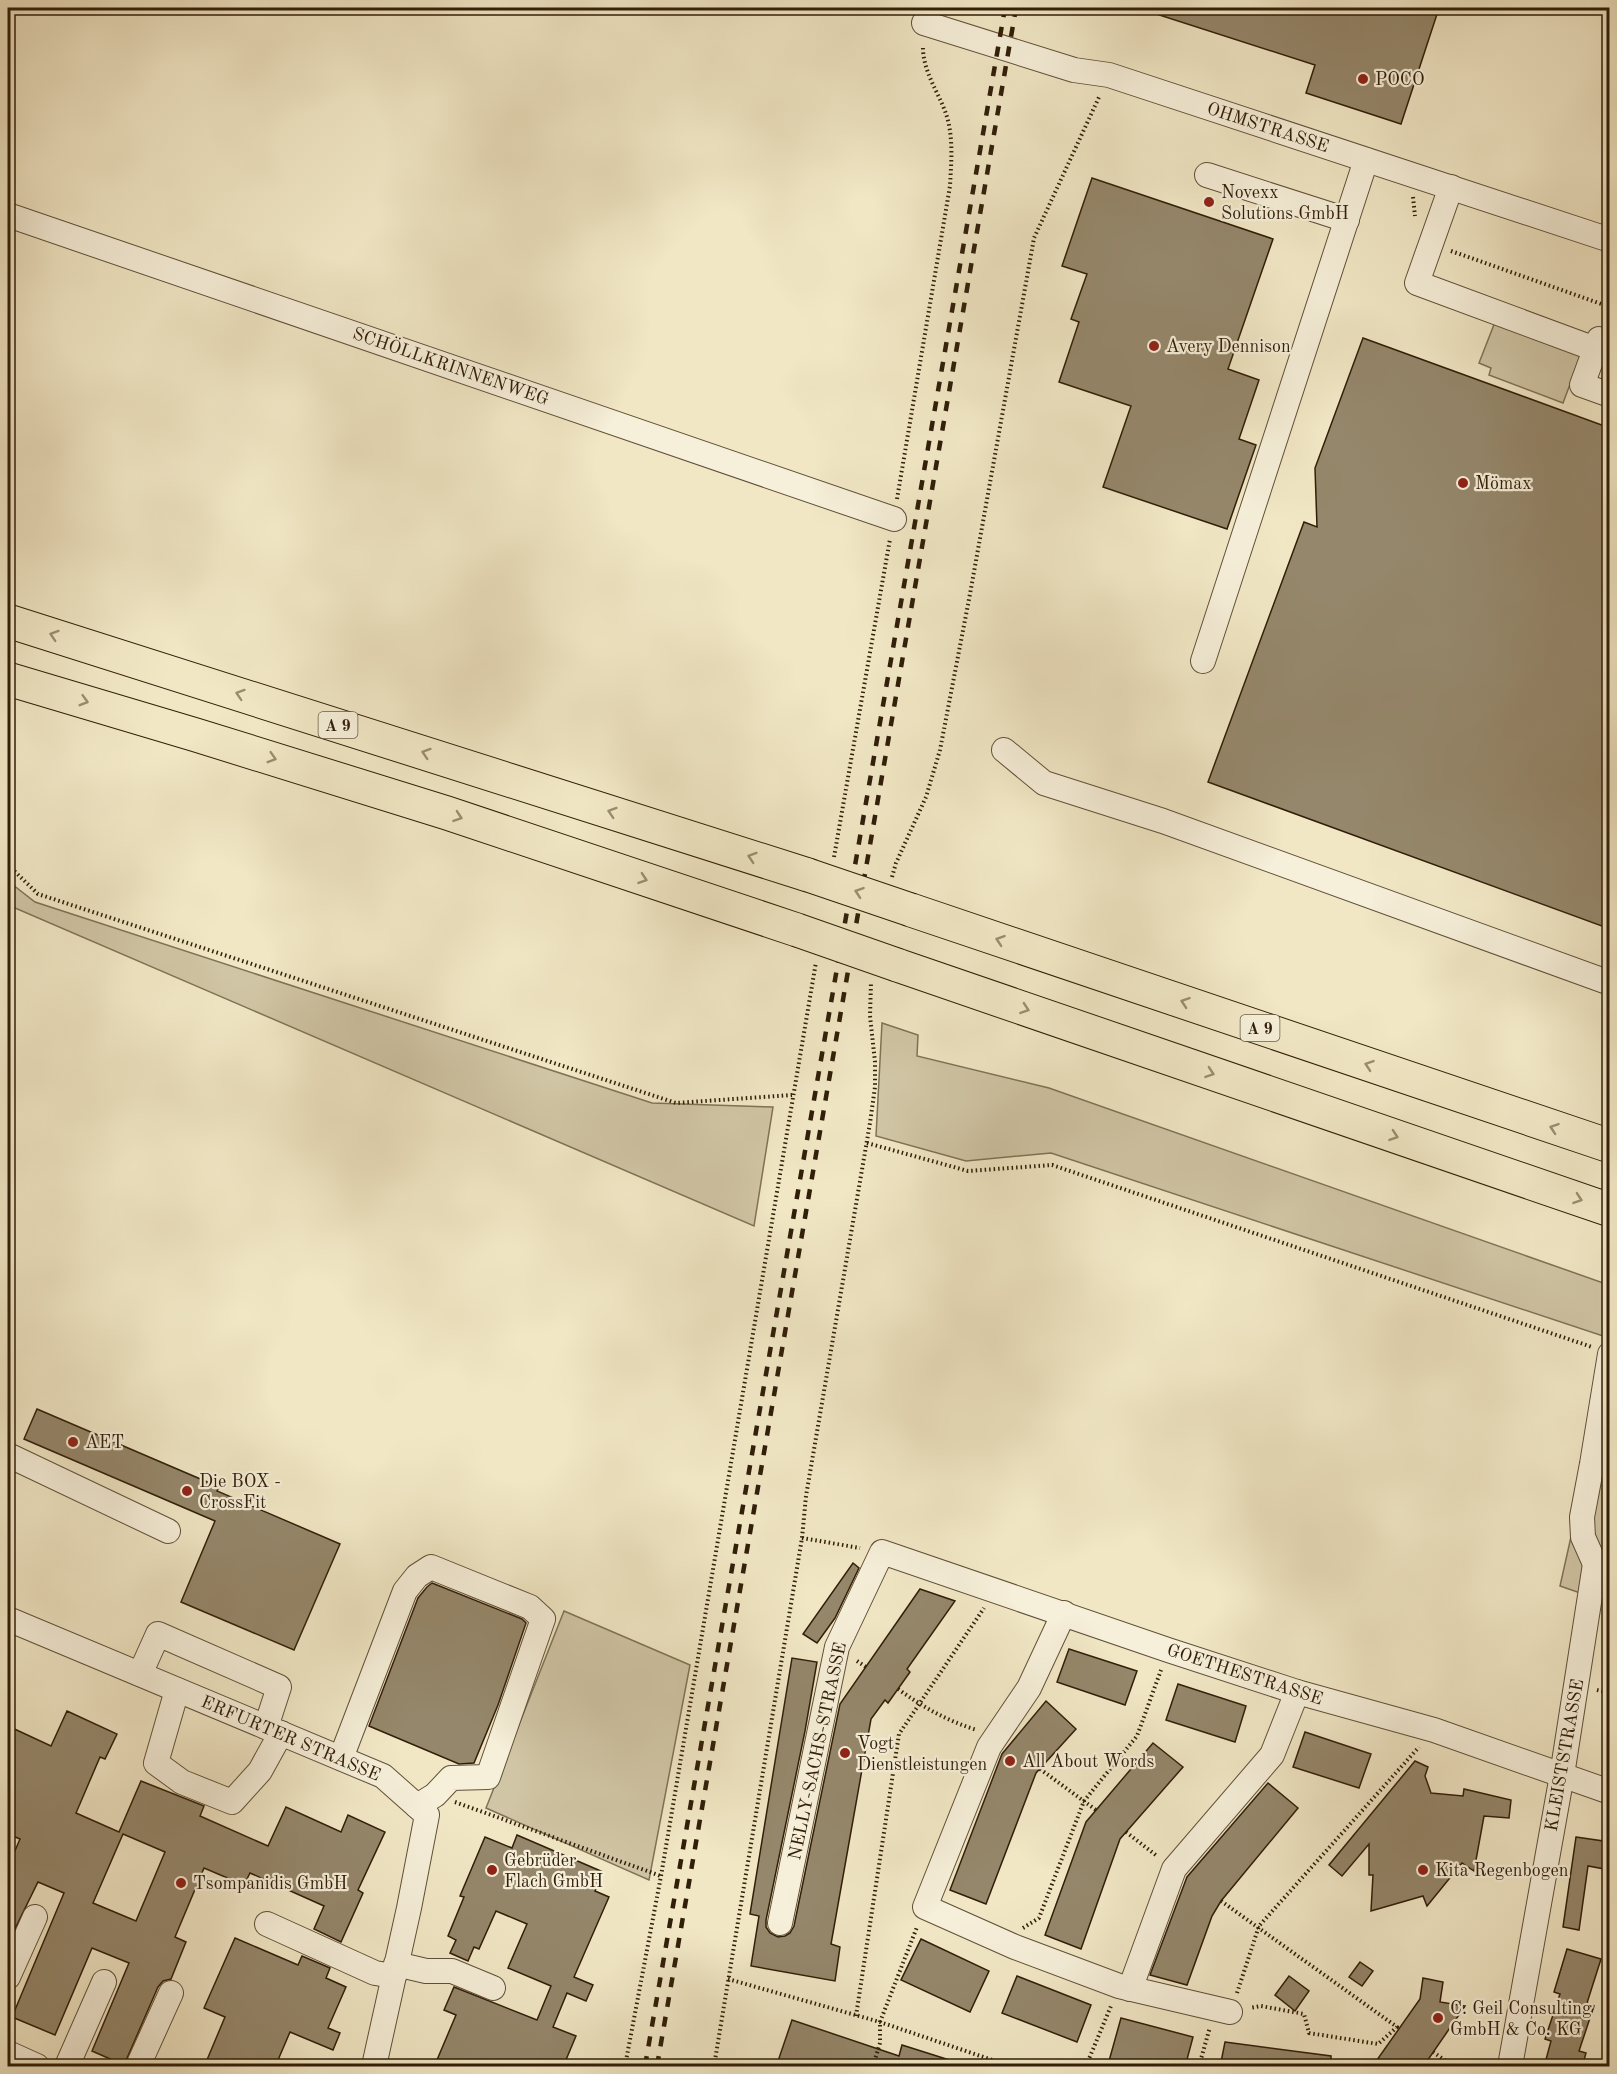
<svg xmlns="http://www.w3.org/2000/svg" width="1617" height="2074" font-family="'Old Standard TT',serif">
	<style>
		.green { fill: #d0c5a5; stroke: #807257; stroke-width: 1.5 }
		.building { fill: #95876b; stroke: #311e09; stroke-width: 1.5; fill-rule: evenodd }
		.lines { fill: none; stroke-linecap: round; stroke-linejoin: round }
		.minor-casing { stroke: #615038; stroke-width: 26 }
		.highway-casing { stroke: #311e09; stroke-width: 35 }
		.path { stroke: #311e09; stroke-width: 4; stroke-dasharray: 1.5 3; stroke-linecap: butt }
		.minor { stroke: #f6efd9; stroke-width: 24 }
		.highway { stroke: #f1e7c5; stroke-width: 33 }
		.rail { stroke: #311e09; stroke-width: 4.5; stroke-dasharray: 10 10; stroke-linecap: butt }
		.highway-bridge-casing { stroke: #311e09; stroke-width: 35; stroke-linecap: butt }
		.highway-bridge { stroke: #f1e7c5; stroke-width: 33 }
		.oneway { stroke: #9b8d70 }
		.poi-dot { fill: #8f2418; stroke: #f6efd9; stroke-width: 2 }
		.labels { text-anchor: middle; stroke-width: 4.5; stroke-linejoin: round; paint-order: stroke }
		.shield { fill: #f6efd9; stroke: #6c5d47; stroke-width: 1.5 }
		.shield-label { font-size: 16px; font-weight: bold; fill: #311e09 }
		.poi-label { font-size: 18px; fill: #311e09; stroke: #f6efd9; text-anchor: start }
		.street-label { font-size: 18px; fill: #311e09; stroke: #f6efd9 }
	</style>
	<rect width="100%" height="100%" fill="#f1e7c5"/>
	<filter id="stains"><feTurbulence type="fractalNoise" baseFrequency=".00333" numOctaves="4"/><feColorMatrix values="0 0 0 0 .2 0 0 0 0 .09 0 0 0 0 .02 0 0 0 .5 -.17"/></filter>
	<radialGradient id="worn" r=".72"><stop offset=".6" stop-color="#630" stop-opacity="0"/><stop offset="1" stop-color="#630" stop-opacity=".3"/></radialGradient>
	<g class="green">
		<path d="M1495,322L1581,355L1563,403L1489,375L1491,368L1479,363Z"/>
		<path d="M8,881L35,902L652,1103L773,1107L754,1226L8,905Z"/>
		<path d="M882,1023L918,1035L917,1056L1049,1088L1609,1285V1338L1051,1153L966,1161L876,1136Z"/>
		<path d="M1609,1367V1603L1560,1586Z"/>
		<path d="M564,1611L690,1665L649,1880L486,1808Z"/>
	</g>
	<g class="building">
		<path d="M1148,8H1439L1401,124L1306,93L1315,65L1147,11Z"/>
		<path d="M1092,178L1273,239L1228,369L1259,380L1239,439L1256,445L1227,529L1103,487L1131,406L1059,382L1079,322L1071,319L1087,274L1062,266Z"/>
		<path d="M1363,338L1610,428V929L1208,782L1304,522L1317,527L1315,468Z"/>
		<path d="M37,1409L219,1487L217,1491L340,1544L294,1650L181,1602L215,1521L24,1439Z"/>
		<path d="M853,1563L859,1568L835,1618L817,1643L803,1634Z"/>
		<path d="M432,1583L522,1619L526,1623L498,1705L474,1763L459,1764L369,1726L418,1598L427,1587Z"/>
		<path d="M920,1589L955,1601L907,1669L910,1672L888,1703L885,1700L871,1719L831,1944L840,1947L835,1981L751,1966L759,1916L750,1914L792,1658L817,1662L805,1731L766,1920V1927L770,1933L778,1937L785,1936L790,1933L794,1926L840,1704Z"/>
		<path d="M1069,1649L1137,1671L1125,1705L1057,1682Z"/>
		<path d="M1178,1684L1246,1706L1235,1742L1166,1720Z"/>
		<path d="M1046,1701L1076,1729L1036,1773L986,1904L950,1890L1002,1754Z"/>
		<path d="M67,1711L117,1734L105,1759L100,1757L76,1813L119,1832L141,1781L204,1806L200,1816L268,1846L286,1807L341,1832L348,1815L385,1832L358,1890L363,1893L341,1942L314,1929L324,1906L250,1873L244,1885L204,1868L175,1937L186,1942L171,1979L163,1981L158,1987L124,2065L92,2051L129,1963L92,1948L55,2035L12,2017L64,1893L38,1882L8,1943V1867L20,1839L8,1834V1726L51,1746ZM123,1834L165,1852L136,1921L93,1903Z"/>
		<path d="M1305,1732L1371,1754L1359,1788L1293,1767Z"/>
		<path d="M1153,1743L1183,1767L1120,1839L1081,1949L1045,1935L1086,1822Z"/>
		<path d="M1415,1761L1428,1767L1425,1776L1431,1793L1463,1796L1464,1789L1511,1800L1509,1818L1484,1816L1474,1871L1462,1863L1427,1906L1423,1896L1371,1911L1373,1875H1369V1844L1342,1876L1329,1865Z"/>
		<path d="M1268,1783L1298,1808L1221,1901L1212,1916L1187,1985L1150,1975L1187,1877Z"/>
		<path d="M517,1835L603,1872L595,1891L609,1897L574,1977L593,1985L586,2001L567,1993L553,2027L576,2036L563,2067H434L456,2015L444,2010L454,1987L537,2020L551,1986L508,1968L527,1924L496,1911L479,1949L474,1947L468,1961L450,1953L456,1940L448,1936L464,1897L460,1896L485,1837L512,1848Z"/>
		<path d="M1576,1837L1610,1842V1870L1588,1866L1579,1930L1563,1927Z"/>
		<path d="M235,1938L298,1965L302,1956L330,1968L326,1978L346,1987L328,2028L340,2033L333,2050L290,2032L275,2067H204L225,2017L204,2008Z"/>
		<path d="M921,1939L989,1971L970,2012L901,1980Z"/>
		<path d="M1567,1949L1601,1959L1587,2003L1594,2006L1579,2051L1586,2053L1582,2067H1544L1551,2041L1545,2039L1560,1994L1554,1992Z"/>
		<path d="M1360,1962L1373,1971L1362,1986L1349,1977Z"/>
		<path d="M1017,1976L1091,2005L1077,2042L1002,2013Z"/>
		<path d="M1289,1976L1309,1991L1295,2011L1275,1995Z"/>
		<path d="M1423,1978L1443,1982L1440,2002L1465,2006L1423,2067H1372L1420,1999Z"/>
		<path d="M1121,2018L1193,2037L1185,2067H1129L1109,2061Z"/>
		<path d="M792,2020L899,2056L902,2045L959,2063L958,2067H776Z"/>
		<path d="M1225,2042L1331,2056V2067H1220Z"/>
	</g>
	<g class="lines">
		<defs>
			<g id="minor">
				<path d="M924,23L1074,70L1109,75L1610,240"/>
				<path d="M1207,175L1347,220"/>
				<path d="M1451,187L1417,283L1595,349"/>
				<path d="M8,215L894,519"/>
				<path d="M1602,340L1599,339L1582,385L1610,395"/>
				<path d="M1203,661L1366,160"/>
				<path d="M1004,750L1044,783L1163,821L1610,983"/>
				<path d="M8,1455L168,1531"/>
				<path d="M1595,1564L1583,1537L1582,1517L1592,1464L1610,1354"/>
				<path d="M1064,1613L1029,1688L989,1747L925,1907L1015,1947L1119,1986L1230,2012"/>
				<path d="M8,1619L383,1776L427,1815L409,1908L374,2066"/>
				<path d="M140,1674L158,1634L279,1687L266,1727"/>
				<path d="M177,1690L156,1763L182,1782L232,1802L260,1771L281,1733"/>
				<path d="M341,1758L405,1591L417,1576L431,1567L530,1607L543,1619L488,1777L451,1778L435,1795L417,1806"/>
				<path d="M780,1923L837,1647L882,1552L1168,1650L1297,1692L1434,1730L1610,1792"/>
				<path d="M267,1924L375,1973L394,1976"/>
				<path d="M396,1964L426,1971H452L493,1988"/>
				<path d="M8,1977L35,1917"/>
				<path d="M1130,1989L1174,1869L1272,1755L1297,1692"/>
				<path d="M8,2053L37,2066"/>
				<path d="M67,2066L104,1982"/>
				<path d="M138,2066L171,1993"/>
				<path d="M1510,2066L1562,1775L1595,1564L1610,1567"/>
			</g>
			<g id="highway">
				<path d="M8,621L808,875"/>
				<path d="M8,679L196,735L447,813L797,930"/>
				<path d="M911,910L1610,1146"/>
				<path d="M897,965L1610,1210"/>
			</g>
		</defs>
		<use href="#minor" class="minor-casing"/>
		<use href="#highway" class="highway-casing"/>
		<g class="path">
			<path d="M1413,197L1415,216"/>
			<path d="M1451,251L1610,307"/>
			<path d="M897,499L950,186C951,166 953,146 949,125C944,98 922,75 923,45"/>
			<path d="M834,857L890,539"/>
			<path d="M8,865L38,894L676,1103L792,1095"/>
			<path d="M892,877L896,863L926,797L940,750L970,594L1034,238L1100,95"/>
			<path d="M867,1143L968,1171L1052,1165L1592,1347"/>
			<path d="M802,1538L860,1548"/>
			<path d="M857,1661L866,1667"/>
			<path d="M898,1689C923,1707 947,1721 977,1730"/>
			<path d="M1597,1690L1610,1693"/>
			<path d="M1040,1769L1096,1810"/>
			<path d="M455,1802L661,1876"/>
			<path d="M1126,1832L1157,1856"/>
			<path d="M1221,1901L1397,2027L1378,2044L1309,2033L1304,2014L1261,2006L1250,2008"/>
			<path d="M1023,1928L1039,1918L1084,1801L1137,1736L1161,1670"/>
			<path d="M728,1979L880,2022L1010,2066"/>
			<path d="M1237,1993L1259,1926L1419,1747"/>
			<path d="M856,2016L899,1734L984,1608"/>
			<path d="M1433,2052L1453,2066"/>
			<path d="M625,2066L661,1876L816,962"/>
			<path d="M714,2066L802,1538L806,1496L870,1123L875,1087V1062L870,1016L871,982"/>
			<path d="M873,2066L880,2043V2022L917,1927"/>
			<path d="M1086,2066L1111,2006"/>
			<path d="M1199,2066L1210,2027"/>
		</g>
		<use href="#minor" class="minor"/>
		<use href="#highway" class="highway"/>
		<g class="rail">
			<path d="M645,2066L1005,8"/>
			<path d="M657,2066L1016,8"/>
		</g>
		<defs>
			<g id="highway-bridge">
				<path d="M808,875L911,910"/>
				<path d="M797,930L897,965"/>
			</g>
		</defs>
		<use href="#highway-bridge" class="highway-bridge-casing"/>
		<use href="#highway-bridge" class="highway-bridge"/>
	</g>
	<defs><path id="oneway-chevron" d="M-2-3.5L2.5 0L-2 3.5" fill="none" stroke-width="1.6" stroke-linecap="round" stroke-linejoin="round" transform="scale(1.5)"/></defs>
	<g class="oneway">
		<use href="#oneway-chevron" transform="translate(54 635) rotate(-162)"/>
		<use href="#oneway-chevron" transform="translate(240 694) rotate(-162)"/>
		<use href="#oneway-chevron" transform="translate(84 701) rotate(16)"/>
		<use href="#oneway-chevron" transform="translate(426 753) rotate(-162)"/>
		<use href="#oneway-chevron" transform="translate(272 758) rotate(17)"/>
		<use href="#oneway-chevron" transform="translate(612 812) rotate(-162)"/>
		<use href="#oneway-chevron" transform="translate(458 817) rotate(19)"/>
		<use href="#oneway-chevron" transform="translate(752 857) rotate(-162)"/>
		<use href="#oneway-chevron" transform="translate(643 879) rotate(19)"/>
		<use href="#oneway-chevron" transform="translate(859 892) rotate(-161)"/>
		<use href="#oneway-chevron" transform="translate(1000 940) rotate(-161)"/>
		<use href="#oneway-chevron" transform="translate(1185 1002) rotate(-161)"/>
		<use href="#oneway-chevron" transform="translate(1025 1009) rotate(19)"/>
		<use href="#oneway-chevron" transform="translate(1369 1065) rotate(-161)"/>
		<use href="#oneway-chevron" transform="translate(1210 1073) rotate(19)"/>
		<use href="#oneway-chevron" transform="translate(1554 1128) rotate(-161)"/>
		<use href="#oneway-chevron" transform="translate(1394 1136) rotate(19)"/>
		<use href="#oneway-chevron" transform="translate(1578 1199) rotate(19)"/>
	</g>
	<g class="poi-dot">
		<circle cx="1363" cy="79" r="6"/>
		<circle cx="1209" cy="202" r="6"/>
		<circle cx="1154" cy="346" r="6"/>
		<circle cx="1463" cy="483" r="6"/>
		<circle cx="73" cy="1442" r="6"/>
		<circle cx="187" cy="1491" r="6"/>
		<circle cx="845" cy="1753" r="6"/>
		<circle cx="1010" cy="1761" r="6"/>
		<circle cx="492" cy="1870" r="6"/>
		<circle cx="1423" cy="1870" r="6"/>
		<circle cx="181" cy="1883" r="6"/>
		<circle cx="1438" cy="2018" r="6"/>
	</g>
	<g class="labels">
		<g class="shield">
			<rect x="318.5" y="712" width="39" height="26" rx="4.5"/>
			<rect x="1240.5" y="1015" width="39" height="26" rx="4.5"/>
		</g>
		<g class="shield-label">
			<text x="338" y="731">A 9</text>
			<text x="1260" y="1034">A 9</text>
		</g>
		<g class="poi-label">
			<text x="1375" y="85">POCO</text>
			<text x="1221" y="198">Novexx<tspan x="1221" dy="21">Solutions GmbH</tspan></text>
			<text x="1166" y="352">Avery Dennison</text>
			<text x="1475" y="489">Mömax</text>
			<text x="85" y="1448">AET</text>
			<text x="199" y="1487">Die BOX -<tspan x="199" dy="21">CrossFit</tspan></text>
			<text x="857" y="1749">Vogt<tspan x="857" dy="21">Dienstleistungen</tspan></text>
			<text x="1022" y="1767">All About Words</text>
			<text x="504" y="1866">Gebrüder<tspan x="504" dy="21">Flach GmbH</tspan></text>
			<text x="1435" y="1876">Kita Regenbogen</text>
			<text x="193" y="1889">Tsompanidis GmbH</text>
			<text x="1450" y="2014">C. Geil Consulting<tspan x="1450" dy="21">GmbH &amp; Co. KG</tspan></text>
		</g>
		<g class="street-label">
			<text transform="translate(1268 127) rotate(18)" y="6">OHMSTRASSE</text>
			<text transform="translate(451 366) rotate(19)" y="6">SCHÖLLKRINNENWEG</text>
			<text transform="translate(1245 1674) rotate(18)" y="6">GOETHESTRASSE</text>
			<text transform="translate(291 1738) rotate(23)" y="6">ERFURTER STRASSE</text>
			<text transform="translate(817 1751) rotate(-78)" y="6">NELLY-SACHS-STRASSE</text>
			<text transform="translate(1564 1755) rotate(-80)" y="6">KLEISTSTRASSE</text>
		</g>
	</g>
	<rect width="1617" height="2074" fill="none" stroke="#f1e7c5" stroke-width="30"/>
	<rect x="9" y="9" width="1599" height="2056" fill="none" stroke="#311e09" stroke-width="3"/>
	<rect x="15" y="15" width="1587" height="2044" fill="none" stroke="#311e09" stroke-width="1.5"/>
	<rect width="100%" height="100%" filter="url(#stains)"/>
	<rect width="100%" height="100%" fill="url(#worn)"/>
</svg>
